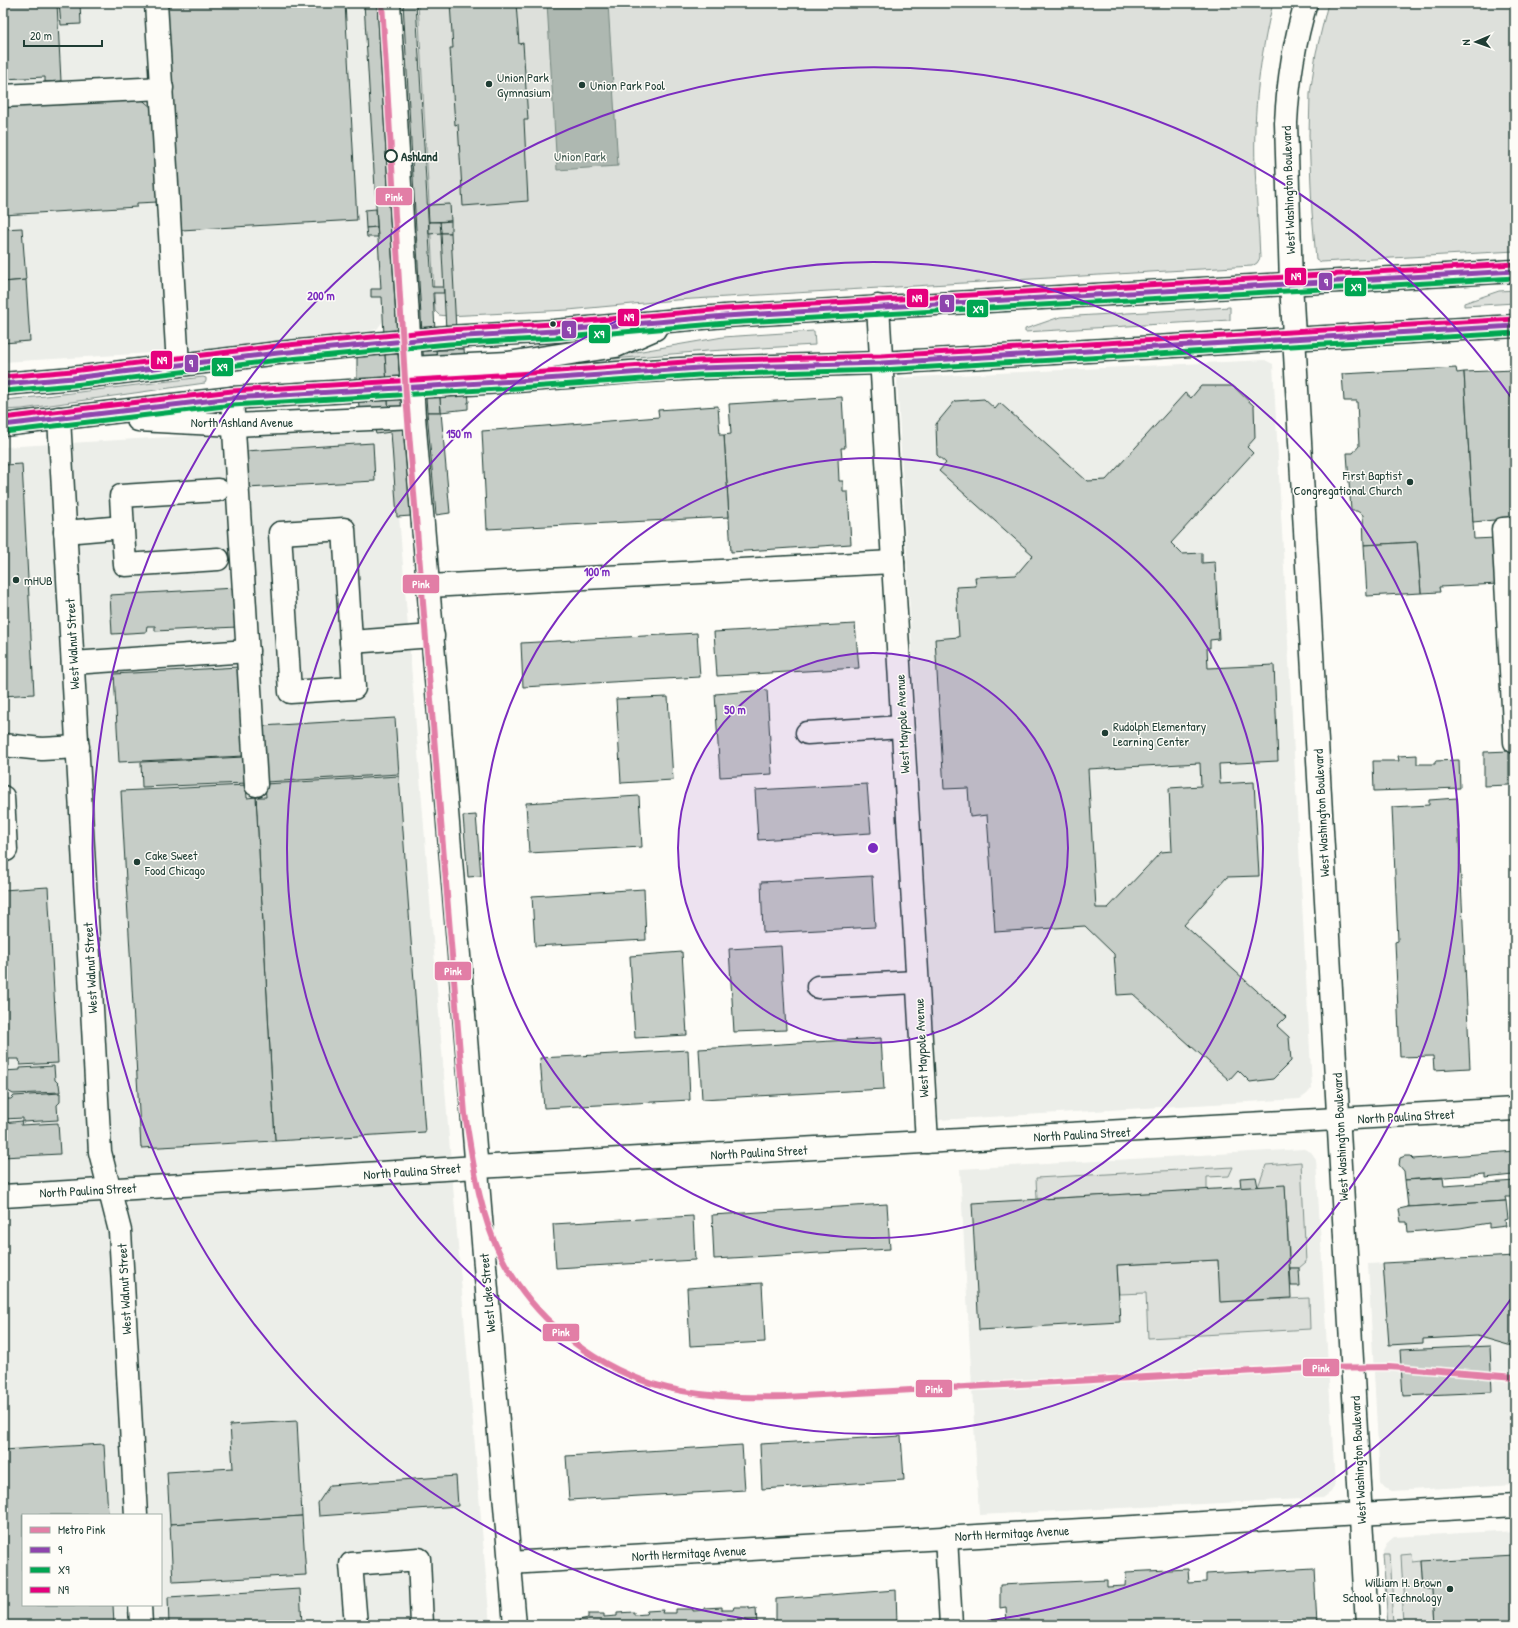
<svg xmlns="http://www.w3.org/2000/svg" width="1518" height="1628" font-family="'Patrick Hand',sans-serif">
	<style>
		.built { fill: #eceee9; fill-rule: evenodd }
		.green { fill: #dde0db; stroke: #7e8e88 }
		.water { fill: #aeb8b1; stroke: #75877f }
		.building { fill: #c6cdc7; stroke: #1f3d34; fill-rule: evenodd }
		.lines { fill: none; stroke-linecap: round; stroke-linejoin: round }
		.minor-casing { stroke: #1f3d34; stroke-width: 25 }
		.major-casing { stroke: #1f3d34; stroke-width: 25 }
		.minor { stroke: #fdfcf7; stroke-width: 22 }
		.major { stroke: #fdfcf7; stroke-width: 22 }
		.bus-1-casing { stroke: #fdfcf7; stroke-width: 8 }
		.bus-2-casing { stroke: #fdfcf7; stroke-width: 8 }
		.bus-3-casing { stroke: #fdfcf7; stroke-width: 8 }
		.bus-1 { stroke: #8e44ad; stroke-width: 5 }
		.bus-2 { stroke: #00a651; stroke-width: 5 }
		.bus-3 { stroke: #e5007d; stroke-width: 5 }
		.metro-1-casing { stroke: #fdfcf7; stroke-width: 9 }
		.metro-1 { stroke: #e27ea6; stroke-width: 6 }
		.ring { fill: none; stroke: #7b2cbf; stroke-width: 2 }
		.poi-dot { fill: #1f3d34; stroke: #fdfcf7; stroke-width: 1.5 }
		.stop-dot { fill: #fdfcf7; stroke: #1f3d34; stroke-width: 2 }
		.labels { text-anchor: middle; stroke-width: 3; stroke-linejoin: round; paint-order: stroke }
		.poi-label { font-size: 13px; fill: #1f3d34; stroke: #fdfcf7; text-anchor: start }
		.stop-label { font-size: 13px; font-weight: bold; fill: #1f3d34; stroke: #fdfcf7; text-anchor: start }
		.park-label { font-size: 13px; fill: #455e55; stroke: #fdfcf7 }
		.street-label { font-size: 13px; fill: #1f3d34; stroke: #fdfcf7 }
		.centre { fill: #7b2cbf; stroke: #fdfcf7; stroke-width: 2 }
		.ring-label { font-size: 12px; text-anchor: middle; font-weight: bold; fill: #7b2cbf; stroke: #fdfcf7; stroke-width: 3; stroke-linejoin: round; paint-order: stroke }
		.line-badge { stroke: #fdfcf7; stroke-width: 1.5 }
		.badge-label { font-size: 11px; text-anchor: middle; font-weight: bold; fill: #fff }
	</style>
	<rect width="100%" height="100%" fill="#fdfcf7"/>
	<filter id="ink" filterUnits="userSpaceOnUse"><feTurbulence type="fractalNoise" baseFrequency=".025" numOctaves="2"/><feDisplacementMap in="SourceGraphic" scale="8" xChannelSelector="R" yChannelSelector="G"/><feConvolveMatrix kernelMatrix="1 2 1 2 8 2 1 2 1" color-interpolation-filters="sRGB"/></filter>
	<g filter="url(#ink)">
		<g class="built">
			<path d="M3,3H366L385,319L380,325L377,329L369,331L201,350L3,362Z"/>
			<path d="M1265,360L1273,364L1312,1088L1307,1094L1300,1099L938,1120L897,378Z"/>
			<path d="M388,424L392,428L449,1138L490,1625H3V447ZM23,1515H161V1605H23Z"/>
			<path d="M1304,1149L1311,1152L1316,1159L1335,1484L1331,1492L1323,1498L979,1515L960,1169Z"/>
			<path d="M1515,1256V1484L1392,1491L1385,1488L1380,1482L1368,1264Z"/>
			<path d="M1515,1530V1625H1388L1383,1550L1387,1543L1394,1537Z"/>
		</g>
		<g class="green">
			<path d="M418,3H1273C1260,56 1253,111 1255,167C1256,197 1259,228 1260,258L1257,263L1252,266L676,300L568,310L447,316L439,315L435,311Z"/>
			<path d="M1328,3H1515V251L1321,262L1316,259L1312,212L1309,135L1310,94L1316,53Z"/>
			<path d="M1515,290V303L1464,306V303L1499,291Z"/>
			<path d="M1230,307V320L1025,332V329L1060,317Z"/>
			<path d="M814,331L815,345L707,351L613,359V356L723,337Z"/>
			<path d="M203,377L206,378V381L205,383L22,409L3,410V400L46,396Z"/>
			<path d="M1301,1162L1306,1262L1299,1268H1290L1285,1186L1258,1187L1266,1165Z"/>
			<path d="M1233,1167L1229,1176L1207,1177V1190L1037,1199L1036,1178Z"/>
			<path d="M1218,1260L1221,1302L1309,1298L1310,1329L1148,1338L1146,1293L1119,1294L1117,1265Z"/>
			<path d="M1383,1554H1390L1394,1625H1388Z"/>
			<path d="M1412,1554L1413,1562L1422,1561L1424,1590H1433L1435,1625H1405L1401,1555Z"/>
		</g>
		<path class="water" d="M547,3H608L618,166L557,170Z"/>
		<g class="building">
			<path d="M3,3H57L61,81L45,82V77L3,79Z"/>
			<path d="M59,3H80L81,24L61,25Z"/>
			<path d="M167,3H345L357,220L181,230Z"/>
			<path d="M364,3H377L398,354H385L382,297H371V289H381Z"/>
			<path d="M403,3H416L432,287H443L444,293H433L436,350L423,351Z"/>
			<path d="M450,3H516L519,44L523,43L528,120H524L528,201L463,206L458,124L455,125L450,48H453Z"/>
			<path d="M138,96L152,108L158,202L137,203V207L3,215V103Z"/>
			<path d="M450,204L451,221L429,222L428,205Z"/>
			<path d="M376,209L377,227L366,228L365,210Z"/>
			<path d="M451,221V233H441L440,222Z"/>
			<path d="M429,222H440L441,233L429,234Z"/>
			<path d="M377,227L378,237H367L366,228Z"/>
			<path d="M22,228L26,280L3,282V229Z"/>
			<path d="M441,233H451L457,349H464L469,402H468V409L441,412L436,350H447Z"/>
			<path d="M26,280L30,341L3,343V282Z"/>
			<path d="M436,350L441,412H427L423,351Z"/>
			<path d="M385,354L389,414L361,416L360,408H359L358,394H355L354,378H357V355Z"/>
			<path d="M385,354H398L402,413L389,414Z"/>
			<path d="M1456,368L1457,373L1464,372L1474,539L1496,538L1498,584L1439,587L1440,592L1421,593L1417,542L1364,545L1363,515L1357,511H1351L1347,453H1353L1359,446L1357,401H1344L1342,374Z"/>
			<path d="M1515,370V518L1473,522L1464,372Z"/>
			<path d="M1201,386H1233L1254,406L1255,438L1247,447L1253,453L1171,543L1182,554L1202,553V563L1215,562L1219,639L1210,640V648H1207L1208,668L1274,665L1278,761L1219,764L1220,784L1254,782L1259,876L1227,877L1184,925L1286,1017L1277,1026L1289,1037L1291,1061L1273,1079L1250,1082L1238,1070L1229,1080L1133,994L1117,995L1114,954L1085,926L995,932L987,815L970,817L968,788L944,789L935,639L959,637L956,587L976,586L975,577L1016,575L1033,555L939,471L946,463L937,455L936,424L955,401L984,399L995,409L1000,403L1087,481L1106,480L1185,393L1191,398ZM1200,763L1201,786L1169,788L1172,851L1161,852L1108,908H1096L1088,769Z"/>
			<path d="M842,397L845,448H841L842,459H838L839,481H843V492H848L851,544L731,552L724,435L731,434L729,404Z"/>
			<path d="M718,406L720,435H724L729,517L487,529L482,431L659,417L658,410Z"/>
			<path d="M427,412H441L450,513L436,515Z"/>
			<path d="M402,413L411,516L397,517L391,432L376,434L375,430Z"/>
			<path d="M373,443L375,481L247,488L245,451Z"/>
			<path d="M22,464L34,694L3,696V465Z"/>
			<path d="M1417,542L1421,593L1367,596L1364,545Z"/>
			<path d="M235,588L237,627L155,631V626H147L146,632L112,634L110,595Z"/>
			<path d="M855,624L859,668L717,676L714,632Z"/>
			<path d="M697,633L700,677L523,687L521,643Z"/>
			<path d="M239,667L244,756L119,762L114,674Z"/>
			<path d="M767,690L772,774L720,777L715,694Z"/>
			<path d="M668,697L673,780L621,783L616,699Z"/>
			<path d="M395,718L399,774L266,782L262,726Z"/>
			<path d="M1509,751V785L1484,786V752Z"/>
			<path d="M1417,755V764H1435V761L1459,760L1460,788L1374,791L1373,761H1399L1398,756Z"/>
			<path d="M244,757L247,783L142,787L141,762Z"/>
			<path d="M399,776L425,1132L275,1141L256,797H266L265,784Z"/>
			<path d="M867,784L871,833L758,840L755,790Z"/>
			<path d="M246,785L247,798L256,797L275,1141L141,1148L121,791Z"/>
			<path d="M639,796L642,847L529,853L526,803Z"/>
			<path d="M1457,798L1470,1068L1434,1070L1433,1056L1400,1057L1395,942L1398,941L1392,807L1429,805V800Z"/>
			<path d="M476,815L481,876L468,877L463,816Z"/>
			<path d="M872,876L875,927L763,933L761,882Z"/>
			<path d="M48,887L58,1063L20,1065L19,1059H9V1066H3V890Z"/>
			<path d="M644,889L646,940L535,946L532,896Z"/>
			<path d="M781,946L786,1030L734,1032L729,949Z"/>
			<path d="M682,952L687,1035L635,1038L630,956Z"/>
			<path d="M881,1038L884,1089L702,1099L699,1049Z"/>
			<path d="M688,1050L690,1100L544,1108L540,1058Z"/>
			<path d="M54,1066L55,1080L59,1084L60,1092L13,1094L8,1091H3V1071L20,1070V1068Z"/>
			<path d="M60,1093V1102L57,1105L58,1120L23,1122V1118L3,1119V1099H11L14,1096Z"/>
			<path d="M22,1121L21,1125L58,1123L60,1154L3,1157V1123Z"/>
			<path d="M1515,1151V1173L1513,1175L1485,1178V1174L1405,1180L1404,1171L1399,1165L1400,1158L1405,1156H1410L1413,1159Z"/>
			<path d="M1256,1177L1258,1187L1241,1188L1240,1178Z"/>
			<path d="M1443,1178L1444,1186L1515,1181V1197H1505L1506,1201L1408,1207L1405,1180Z"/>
			<path d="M1285,1185L1291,1298L1220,1302L1218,1260L1117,1265L1120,1322L979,1330L972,1203Z"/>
			<path d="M1506,1201L1508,1219L1505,1220L1506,1226L1489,1228V1223L1460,1228L1408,1232L1407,1222H1401L1399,1209L1408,1207Z"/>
			<path d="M887,1204L890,1249L714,1259L712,1215Z"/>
			<path d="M693,1216L695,1260L556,1268L553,1224Z"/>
			<path d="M1515,1256V1347L1477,1336L1423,1339V1343L1389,1345L1383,1263Z"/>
			<path d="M1290,1268H1299L1300,1286H1291Z"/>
			<path d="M762,1283L765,1342L690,1346L687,1288Z"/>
			<path d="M1490,1346L1492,1392L1403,1396L1400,1350Z"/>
			<path d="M297,1421L302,1516L170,1524L167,1472L233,1468L230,1425Z"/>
			<path d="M901,1436L904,1480L762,1489L760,1444Z"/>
			<path d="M104,1444L108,1515H23V1605H113L114,1625H3V1450Z"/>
			<path d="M742,1445L745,1490L569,1500L566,1456Z"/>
			<path d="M456,1476L458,1506L319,1516L318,1503L330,1485Z"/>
			<path d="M302,1516L306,1575L173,1582L170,1524Z"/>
			<path d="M1515,1556L1514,1625H1435L1433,1590H1424L1422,1561Z"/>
			<path d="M1314,1568L1317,1625H1007L1006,1607L1000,1608V1585L1107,1580V1587L1125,1586L1126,1572L1188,1569L1189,1583L1206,1582V1574Z"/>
			<path d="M300,1589L302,1625H169L168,1597Z"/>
			<path d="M896,1590L897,1625H776V1599Z"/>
			<path d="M722,1607V1610H733L734,1607H749V1609L756,1608L757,1625H580L579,1620L588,1618V1614H604V1617L617,1616V1613L634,1612V1615L646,1614L647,1611L663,1610L662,1613H676V1609H693V1611L704,1610V1608Z"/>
		</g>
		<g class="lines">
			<defs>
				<g id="minor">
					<path d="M156,3L178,365"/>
					<path d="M1306,3C1294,42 1288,82 1286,123L1291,283L1367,1625"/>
					<path d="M3,96L162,88"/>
					<path d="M878,306L927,1142"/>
					<path d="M232,398L256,785"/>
					<path d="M59,418L100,1152L120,1231L136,1515"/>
					<path d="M218,490L121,496L125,565L218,559"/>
					<path d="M1515,528L1503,529L1515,742"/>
					<path d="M344,529L354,688L290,692L280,533Z"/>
					<path d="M65,532L123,527"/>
					<path d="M429,586L893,562"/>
					<path d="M351,642L433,636"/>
					<path d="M73,663L248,651"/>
					<path d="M807,733L902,727"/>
					<path d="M3,745L42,749L78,747"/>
					<path d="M3,797L6,850H3"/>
					<path d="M818,987L917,982"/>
					<path d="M3,1196L477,1167L1515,1109"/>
					<path d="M946,1537L951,1625"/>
					<path d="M509,1563L1515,1505"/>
					<path d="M140,1605L141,1625"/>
					<path d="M356,1625L351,1564L419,1559L422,1625"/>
				</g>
				<g id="major">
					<path d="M389,3L414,417L515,1625"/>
					<path d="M411,368L508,363L616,346L655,329"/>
					<path d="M3,384L73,378L278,353L448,337L554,331L725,316L1515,271"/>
					<path d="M138,420L235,425L414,417"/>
					<path d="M3,425L232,398L517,381L630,372L699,368L881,363L1515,326"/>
				</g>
			</defs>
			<use href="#minor" class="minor-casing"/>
			<use href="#major" class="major-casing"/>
			<use href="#minor" class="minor"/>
			<use href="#major" class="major"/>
			<defs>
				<g id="bus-1">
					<path d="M3,384L73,378L278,353L448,337L554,331L725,316L1515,271"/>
					<path d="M3,425L232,398L517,381L699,368L881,363L1515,326"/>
				</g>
				<g id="bus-2">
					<path d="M4,391L74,385L279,360L449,344L555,338L726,323L1515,278"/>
					<path d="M4,432L233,405L517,388L699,375L881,370L1515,333"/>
				</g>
				<g id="bus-3">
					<path d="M3,377L72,371L277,346L447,330L553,324L724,309L1515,264"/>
					<path d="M3,418L232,391L517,374L699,361L881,356L1515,319"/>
				</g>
			</defs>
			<use href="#bus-1" class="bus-1-casing"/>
			<use href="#bus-2" class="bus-2-casing"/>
			<use href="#bus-3" class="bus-3-casing"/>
			<use href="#bus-1" class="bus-1"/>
			<use href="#bus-2" class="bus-2"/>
			<use href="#bus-3" class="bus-3"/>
			<defs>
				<path id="metro-1" d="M382,3L406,396L465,1114C473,1160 478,1209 499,1252C529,1314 587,1363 653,1384C695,1397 741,1398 785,1397L1311,1368L1389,1367L1515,1377"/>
			</defs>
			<use href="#metro-1" class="metro-1-casing"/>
			<use href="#metro-1" class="metro-1"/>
		</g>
	</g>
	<circle cx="873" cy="848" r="195" fill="#7b2cbf" fill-opacity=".12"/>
	<g class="ring">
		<circle cx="873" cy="848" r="195"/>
		<circle cx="873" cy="848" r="390"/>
		<circle cx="873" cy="848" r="586"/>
		<path d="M1513 1296A781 781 0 0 1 955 1625M791 1625A781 781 0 1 1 1513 400"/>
	</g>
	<g class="poi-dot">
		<circle cx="489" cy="84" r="4"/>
		<circle cx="582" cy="85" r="4"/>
		<circle cx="553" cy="324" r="3.5"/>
		<circle cx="1410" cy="482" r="4"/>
		<circle cx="16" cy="580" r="4"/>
		<circle cx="1105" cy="733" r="4"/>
		<circle cx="137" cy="862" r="4"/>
		<circle cx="1450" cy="1589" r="4"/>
	</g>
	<circle class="stop-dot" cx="391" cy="156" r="6"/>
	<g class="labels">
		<g class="poi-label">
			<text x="497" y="82">Union Park<tspan x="497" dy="15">Gymnasium</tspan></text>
			<text x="590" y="90">Union Park Pool</text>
			<text x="1402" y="480" text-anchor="end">First Baptist<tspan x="1402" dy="15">Congregational Church</tspan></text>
			<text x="24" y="585">mHUB</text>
			<text x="1113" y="731">Rudolph Elementary<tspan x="1113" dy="15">Learning Center</tspan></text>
			<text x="145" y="860">Cake Sweet<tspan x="145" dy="15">Food Chicago</tspan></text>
			<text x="1442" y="1587" text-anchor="end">William H. Brown<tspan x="1442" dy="15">School of Technology</tspan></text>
		</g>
		<g class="stop-label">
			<text x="401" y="161">Ashland</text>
		</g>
		<g class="park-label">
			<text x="580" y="161">Union Park</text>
		</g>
		<g class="street-label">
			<text transform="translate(1288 190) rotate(-92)" y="5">West Washington Boulevard</text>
			<text x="242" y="427">North Ashland Avenue</text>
			<text transform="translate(72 644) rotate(-93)" y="5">West Walnut Street</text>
			<text transform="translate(902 724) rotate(-93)" y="5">West Maypole Avenue</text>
			<text transform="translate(1321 813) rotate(-93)" y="5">West Washington Boulevard</text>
			<text transform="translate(90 968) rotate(-93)" y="5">West Walnut Street</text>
			<text transform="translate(921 1048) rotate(-93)" y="5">West Maypole Avenue</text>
			<text transform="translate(1406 1116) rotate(-3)" y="5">North Paulina Street</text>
			<text transform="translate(1082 1134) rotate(-3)" y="5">North Paulina Street</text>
			<text transform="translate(1340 1137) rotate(-93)" y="5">West Washington Boulevard</text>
			<text transform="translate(759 1152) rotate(-3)" y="5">North Paulina Street</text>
			<text transform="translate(412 1171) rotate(-4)" y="5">North Paulina Street</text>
			<text transform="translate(88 1190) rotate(-3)" y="5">North Paulina Street</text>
			<text transform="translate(124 1289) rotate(-93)" y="5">West Walnut Street</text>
			<text transform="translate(487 1293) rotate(-95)" y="5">West Lake Street</text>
			<text transform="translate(1358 1460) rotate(-93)" y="5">West Washington Boulevard</text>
			<text transform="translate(1012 1533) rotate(-3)" y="5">North Hermitage Avenue</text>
			<text transform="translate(689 1553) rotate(-3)" y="5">North Hermitage Avenue</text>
		</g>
	</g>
	<circle cx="873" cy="848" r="6" class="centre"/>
	<g class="ring-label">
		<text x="321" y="300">200 m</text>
		<text x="459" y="438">150 m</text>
		<text x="597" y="576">100 m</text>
		<text x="735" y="714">50 m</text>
	</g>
	<g class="line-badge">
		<rect x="375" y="187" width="38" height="19" rx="4" fill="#e27ea6"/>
		<rect x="1284" y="267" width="23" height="19" rx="4" fill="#e5007d"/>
		<rect x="1318" y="272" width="15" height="19" rx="4" fill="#8e44ad"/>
		<rect x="1344" y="277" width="23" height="20" rx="4" fill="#00a651"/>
		<rect x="906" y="288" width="23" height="20" rx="4" fill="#e5007d"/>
		<rect x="939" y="294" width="16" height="19" rx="4" fill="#8e44ad"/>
		<rect x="966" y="299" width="23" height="19" rx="4" fill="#00a651"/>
		<rect x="617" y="308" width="23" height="19" rx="4" fill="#e5007d"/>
		<rect x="561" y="320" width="16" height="19" rx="4" fill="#8e44ad"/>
		<rect x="588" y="324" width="23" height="20" rx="4" fill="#00a651"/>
		<rect x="150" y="350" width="23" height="20" rx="4" fill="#e5007d"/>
		<rect x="184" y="354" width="15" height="19" rx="4" fill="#8e44ad"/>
		<rect x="211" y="357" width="23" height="20" rx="4" fill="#00a651"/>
		<rect x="402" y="574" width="38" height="20" rx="4" fill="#e27ea6"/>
		<rect x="434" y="961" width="38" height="20" rx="4" fill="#e27ea6"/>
		<rect x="542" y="1323" width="38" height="19" rx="4" fill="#e27ea6"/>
		<rect x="1302" y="1358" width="38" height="19" rx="4" fill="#e27ea6"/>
		<rect x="915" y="1379" width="38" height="19" rx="4" fill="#e27ea6"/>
	</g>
	<g class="badge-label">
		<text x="394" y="201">Pink</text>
		<text x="1296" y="280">N9</text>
		<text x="1326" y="286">9</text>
		<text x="1356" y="291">X9</text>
		<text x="917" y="302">N9</text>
		<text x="947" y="307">9</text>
		<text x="978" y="313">X9</text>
		<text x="629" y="321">N9</text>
		<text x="569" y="334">9</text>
		<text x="599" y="338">X9</text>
		<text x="162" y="364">N9</text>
		<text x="191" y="367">9</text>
		<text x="222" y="371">X9</text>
		<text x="421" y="588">Pink</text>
		<text x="453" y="975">Pink</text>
		<text x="561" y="1336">Pink</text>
		<text x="1321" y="1372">Pink</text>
		<text x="934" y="1393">Pink</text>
	</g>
	<rect width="1518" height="1628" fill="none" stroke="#fdfcf7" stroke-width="16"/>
	<rect x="8" y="8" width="1502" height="1612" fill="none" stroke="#1f3d34" stroke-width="1.5" filter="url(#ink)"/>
	<rect x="22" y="1514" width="140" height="92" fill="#fdfcf7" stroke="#a4b0a9"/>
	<rect x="30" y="1527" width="20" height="6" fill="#e27ea6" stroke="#a4b0a9"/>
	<text x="58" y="1534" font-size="12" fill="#1f3d34">Metro Pink</text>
	<rect x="30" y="1547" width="20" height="6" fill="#8e44ad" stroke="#a4b0a9"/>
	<text x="58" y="1554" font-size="12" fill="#1f3d34">9</text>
	<rect x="30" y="1567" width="20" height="6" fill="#00a651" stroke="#a4b0a9"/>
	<text x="58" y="1574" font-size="12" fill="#1f3d34">X9</text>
	<rect x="30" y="1587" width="20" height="6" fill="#e5007d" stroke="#a4b0a9"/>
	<text x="58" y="1594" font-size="12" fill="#1f3d34">N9</text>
	<g transform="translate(1476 42) rotate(268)" stroke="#fdfcf7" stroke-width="3" paint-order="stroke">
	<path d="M0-3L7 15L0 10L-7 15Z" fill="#1f3d34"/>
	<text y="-6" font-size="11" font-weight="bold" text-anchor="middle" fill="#1f3d34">N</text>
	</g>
	<path d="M24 40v6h78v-6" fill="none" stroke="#1f3d34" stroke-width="2"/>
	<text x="30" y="40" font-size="12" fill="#1f3d34" stroke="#fdfcf7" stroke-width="3" paint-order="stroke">20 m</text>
</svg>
